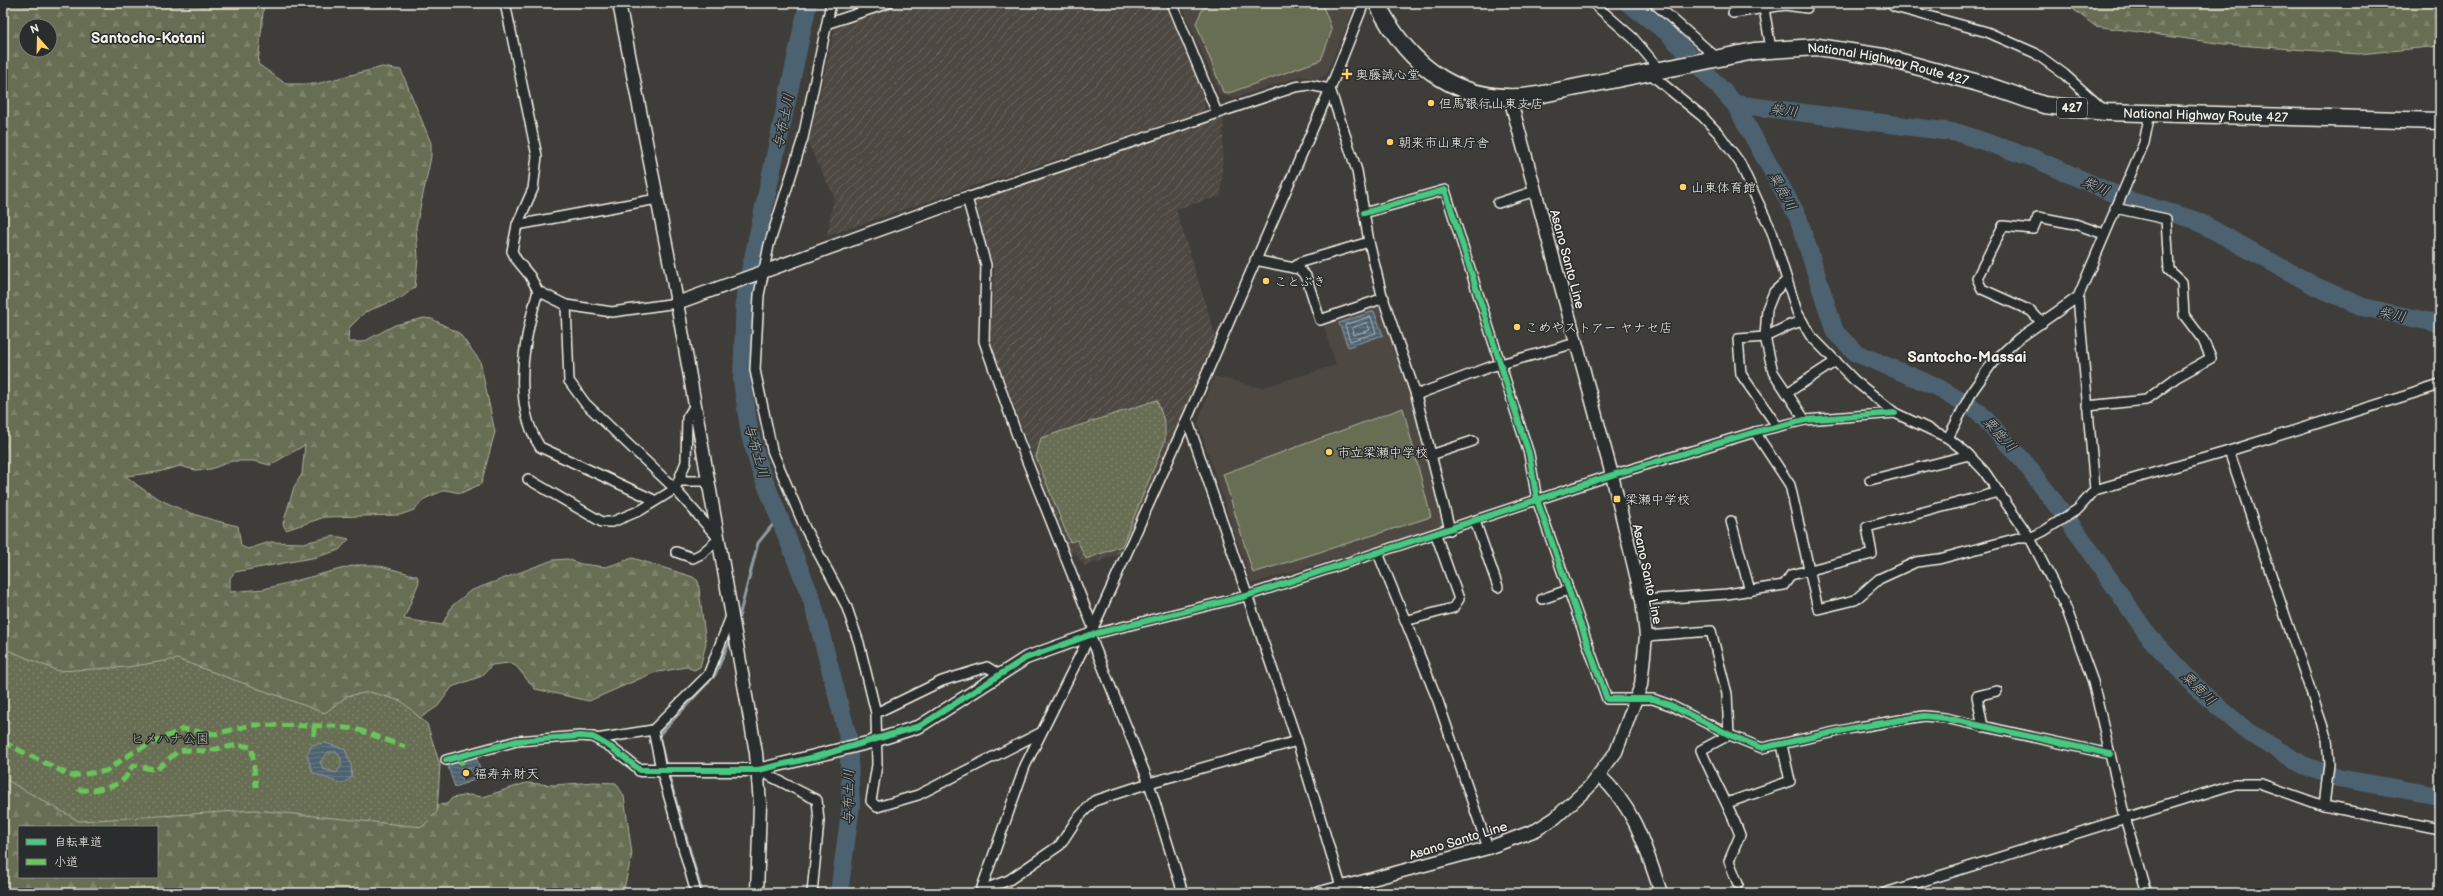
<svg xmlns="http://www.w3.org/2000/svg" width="2443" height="896" font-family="'Balsamiq Sans','Klee One',sans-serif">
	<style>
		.built { fill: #4e4843 }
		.industrial { fill: url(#industrial-furrows) }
		.forest { fill: url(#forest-firs); stroke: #aeb09e; fill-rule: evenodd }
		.park { fill: url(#park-dots); stroke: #aeb09e }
		.pitch { fill: #686e53; stroke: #aeb09e }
		.water { fill: url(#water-rules); stroke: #909ba0; fill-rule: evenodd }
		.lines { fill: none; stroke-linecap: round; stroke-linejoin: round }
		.shore { stroke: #b2b8b8; stroke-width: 1 }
		.stream { stroke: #909ba0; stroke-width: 3 }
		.river { stroke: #4e6270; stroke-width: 18 }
		.street-casing { stroke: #f4f1e8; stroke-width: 12 }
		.secondary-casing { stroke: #f4f1e8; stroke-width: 15 }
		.highway-casing { stroke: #f4f1e8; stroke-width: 19 }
		.street { stroke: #2a2d2e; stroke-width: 9 }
		.secondary { stroke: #2a2d2e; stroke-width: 12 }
		.highway { stroke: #2a2d2e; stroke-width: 16 }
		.quiet { stroke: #6ac65a; stroke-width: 5; stroke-dasharray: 10 5; stroke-linecap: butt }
		.cycleway-casing { stroke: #2a2d2e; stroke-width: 8 }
		.cycleway { stroke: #46c982; stroke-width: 6 }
		.poi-dot { fill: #ffd166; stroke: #2a2d2e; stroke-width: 1.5 }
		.labels { text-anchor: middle; stroke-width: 3; stroke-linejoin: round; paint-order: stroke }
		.shield { fill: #2a2d2e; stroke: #b7b6b0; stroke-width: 1 }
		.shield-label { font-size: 12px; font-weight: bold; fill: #f4f1e8 }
		.street-label { font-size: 13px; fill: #f4f1e8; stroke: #2a2d2e }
		.poi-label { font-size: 13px; fill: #f4f1e8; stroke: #2a2d2e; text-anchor: start }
		.park-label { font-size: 13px; fill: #b5b6a5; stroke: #2a2d2e }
		.water-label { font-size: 14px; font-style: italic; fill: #b2b8b8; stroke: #2a2d2e }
		.quarter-label { font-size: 15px; font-weight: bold; fill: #f4f1e8; stroke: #2a2d2e }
	</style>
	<defs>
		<pattern id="industrial-furrows" width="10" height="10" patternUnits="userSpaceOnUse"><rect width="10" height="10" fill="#4e4843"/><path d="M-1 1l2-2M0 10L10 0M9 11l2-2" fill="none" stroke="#68635e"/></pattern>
		<pattern id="forest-firs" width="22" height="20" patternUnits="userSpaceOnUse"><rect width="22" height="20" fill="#686e53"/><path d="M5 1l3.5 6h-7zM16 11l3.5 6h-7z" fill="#7e836c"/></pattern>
		<pattern id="park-dots" width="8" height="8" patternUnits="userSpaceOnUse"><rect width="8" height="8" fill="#686e53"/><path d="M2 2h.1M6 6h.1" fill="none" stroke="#7e836c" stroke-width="1.8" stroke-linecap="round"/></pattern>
		<pattern id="water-rules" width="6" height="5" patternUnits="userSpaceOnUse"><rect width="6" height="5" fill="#4e6270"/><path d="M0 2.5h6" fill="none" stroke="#687984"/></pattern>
	</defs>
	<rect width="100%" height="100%" fill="#3f3d3a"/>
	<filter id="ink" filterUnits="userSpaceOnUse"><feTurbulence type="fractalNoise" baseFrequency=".025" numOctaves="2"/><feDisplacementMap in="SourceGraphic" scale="8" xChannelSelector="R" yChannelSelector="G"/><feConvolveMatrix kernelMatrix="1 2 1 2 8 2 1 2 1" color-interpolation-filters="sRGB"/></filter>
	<g filter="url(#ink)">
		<g class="built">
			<path d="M1181,3H1356L1326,75L1318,79L1300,76L1234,98L1220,95Z"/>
			<path d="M1377,302L1382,305L1411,392L1437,493L1443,526L1255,583L1251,582L1198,423L1214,376L1261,388L1336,365L1323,323Z"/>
		</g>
		<g class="industrial">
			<path d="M904,3H1166L1204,98L1205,112L966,188L827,236L834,196L808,144L835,27Z"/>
			<path d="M1224,115L1221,196L1176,209L1217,341L1122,553L1085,566L1075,552L1069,554L990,341L994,269L975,203L977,199Z"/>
		</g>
		<g class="forest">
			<path d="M3,3H264L258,64L286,84H316L382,67L401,70L431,143V157L416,227L418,258L415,287L401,298L365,312L349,328L348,342H363L395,325L424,318L432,319L459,333L480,361L495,432L481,484L461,493L445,490L424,499L414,510L400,515L325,517L286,530L283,524L294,487L302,474L305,445L270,465L254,461H232L211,469L195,470L180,466L158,472L126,476C158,504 197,517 238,526L241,546L248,549L270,542L303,543L335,536L349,539L339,550L317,557L235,572L230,578V592L264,589L356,565H377L417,576L419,582L404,619L442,625L452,606L470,591L553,560L567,559L581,564L606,567L633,558L693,577L698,581L706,644L700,667L694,670L686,667L653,673L589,701L535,689L516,666L509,663L492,665L482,676L452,687L438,706L413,723L3,728ZM26,26H50V50H26Z"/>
			<path d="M2065,3H2440V46L2359,54L2224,44L2095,26Z"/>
			<path d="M3,760L392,807L447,804L452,798L469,795L483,797L526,783L554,785L594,782L616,783L624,796L632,854L623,893H3ZM19,827H157V877H19Z"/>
		</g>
		<g class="park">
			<path d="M1157,400L1165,424V441L1122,546L1086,559L1077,540L1070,542L1036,457L1041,438Z"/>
			<path d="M3,648L58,671L128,667L177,659L325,713L347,696L370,692L401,701L427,724L440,765L437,812L422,827L255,810L79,821L3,778Z"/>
		</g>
		<g class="pitch">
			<path d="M1215,3H1322L1332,30L1321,60L1229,93L1223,92L1196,23L1203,8Z"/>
			<path d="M1403,408L1431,517L1253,573L1223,474Z"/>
		</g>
		<g class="water">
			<path d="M1374,311L1383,335L1348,347L1339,323Z"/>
			<path d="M325,743L345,749L351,765L352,777L342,784L313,773L307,755L312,745ZM328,752H337L341,759V767L336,773L323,769L320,762Z"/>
			<path d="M475,754L483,777L455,787L447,764ZM470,768L473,777L463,781L460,771Z"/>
		</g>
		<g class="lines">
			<g class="shore">
				<path d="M1371,317L1376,333L1350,341L1345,325Z"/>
				<path d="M1367,323L1370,330L1353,335L1352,328Z"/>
			</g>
			<g class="stream">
				<path d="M738,621L758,543L779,517"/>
				<path d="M666,766L659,735L715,675L731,638"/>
				<path d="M668,773L702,893"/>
			</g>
			<g class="river">
				<path d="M808,3L745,295L742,380L750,435L760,469L812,600L848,737L851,805L839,893"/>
				<path d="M1628,3L1668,33L1735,104L1798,217L1835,332L1856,353L1937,387L1978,411L2025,463L2082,539L2150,638L2201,692L2248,732L2303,765L2338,778L2440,796"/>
				<path d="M1735,104L1959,133L2033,158L2128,200L2195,220L2315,286L2363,307L2440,324"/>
			</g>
			<defs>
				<g id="street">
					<path d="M505,3L537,156L533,189L517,225L512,251L516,259L530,276L538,291L566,305L612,312L677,303"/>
					<path d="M831,3L803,138L769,245L759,295L755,370L772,450L805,528L846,605L859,643L876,713"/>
					<path d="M1172,3L1217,113"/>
					<path d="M1593,3L1633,38L1660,70"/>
					<path d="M1654,3L1717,58"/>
					<path d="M1763,3L1771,49"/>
					<path d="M1889,3L1895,7L1987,32L2035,53L2064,74L2104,110"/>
					<path d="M1733,13L1785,5L1807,8"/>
					<path d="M829,23L889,3"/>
					<path d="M1648,72L1702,116L1719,134L1740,163L1772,232L1797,312L1810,335L1854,380L1895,413L1948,438L1967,453L1984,471L2030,538L2067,610L2093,682L2125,818L2147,893"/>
					<path d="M1330,89L1357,171L1369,242L1382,295L1416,395L1450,530"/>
					<path d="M1498,203L1535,191"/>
					<path d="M1364,213L1445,190L1529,454L1537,500L1607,699H1653L1670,705L1732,736L1762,748L1853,728L1924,716L1945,718L2110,754"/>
					<path d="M517,225L657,199"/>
					<path d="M1255,260L1299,269L1306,276L1320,320L1384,298"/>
					<path d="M1293,268L1301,262L1369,242"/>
					<path d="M1787,280L1774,292L1767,309L1765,337L1773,372L1805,420"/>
					<path d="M538,291C524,339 511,402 540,447L654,500"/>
					<path d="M2078,297L2095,490"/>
					<path d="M566,305L569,381L585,403L675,489L719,539L701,554L693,558L676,552"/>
					<path d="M2042,323L2031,311L1982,289L1977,278L2003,226L2033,229L2038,217L2075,224L2104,234"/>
					<path d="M1787,393L1836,361"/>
					<path d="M1416,395L1490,367L1576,343"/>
					<path d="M2087,406L2146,400L2177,377L2211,358L2203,340L2184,315L2182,282L2169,270L2166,219L2115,208"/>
					<path d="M1187,419L1297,741L1343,893"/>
					<path d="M1777,426L1741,374L1738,339L1765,337L1790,325L1802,321"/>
					<path d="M1755,432L1790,485L1818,609L1855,600L1879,579L1916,562L1939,559L2018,538H2030L2044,531L2078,509L2095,490L2229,451L2440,385"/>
					<path d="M1948,438L1973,390L1993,362L2018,339L2078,297L2144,143L2150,113"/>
					<path d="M2229,451L2327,739L2329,764L2324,806"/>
					<path d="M1431,455L1473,441"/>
					<path d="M528,479L602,522H612L641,510L675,489L686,462L687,418L695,405"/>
					<path d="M1870,480L1969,455"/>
					<path d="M680,481H709"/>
					<path d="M1475,521L1498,587"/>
					<path d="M1731,521L1750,591"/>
					<path d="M1378,553L1438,701L1488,848"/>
					<path d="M1542,599L1568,590"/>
					<path d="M1642,600L1727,594L1784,585L1791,575L1872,554L1867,527L1999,492"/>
					<path d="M1405,621L1453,608L1459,599L1436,535"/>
					<path d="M1093,627L1019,441L984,341L986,265L967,198L1295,87L1309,85L1330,89"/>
					<path d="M1090,635L1246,596L1612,475L1755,432L1805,420L1895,413"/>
					<path d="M1090,635L1149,783L1183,893"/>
					<path d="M1646,636L1711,631L1727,694L1729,735L1701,750C1713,779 1729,805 1740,835L1729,861L1738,884"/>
					<path d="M1000,675L987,667L942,681L876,713L877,765L871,801L877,807L918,795L1040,733"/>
					<path d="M1983,727L1977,696L1997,691"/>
					<path d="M596,739L653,730"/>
					<path d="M446,760L517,741L580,736L593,737L612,748L640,770"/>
					<path d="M758,770L817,800L819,821L812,893"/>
					<path d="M1727,803L1790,781L1782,745"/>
					<path d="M982,890L1009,880L1060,845L1077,819L1094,801L1149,783L1297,741"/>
					<path d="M696,893L661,769L653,730L708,675L732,614"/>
					<path d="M980,893L1025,766L1090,635L1187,419L1330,89L1364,3"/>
					<path d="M1885,893L2235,784H2262L2324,806L2440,829"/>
				</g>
				<g id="secondary">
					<path d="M619,3L673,280L756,753L760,804L757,893"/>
					<path d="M677,303L967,198"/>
					<path d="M640,770H758L871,742L920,726L1026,658L1090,635"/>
					<path d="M1599,775C1636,809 1645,847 1661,893"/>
					<path d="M1320,893L1488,848L1536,830L1555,818L1588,788L1616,752L1641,685L1646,636L1642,600L1612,475L1510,98"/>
				</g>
				<g id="highway">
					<path id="s1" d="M1377,3C1409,69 1463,107 1538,95L1754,51L1818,47L1883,57L1989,86L2044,105L2106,112L2440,121"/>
				</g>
			</defs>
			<use href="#street" class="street-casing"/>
			<use href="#secondary" class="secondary-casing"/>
			<use href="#highway" class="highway-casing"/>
			<use href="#street" class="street"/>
			<use href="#secondary" class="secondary"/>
			<use href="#highway" class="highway"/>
			<g class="quiet">
				<path d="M314,726V739"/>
				<path d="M3,742L71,776L106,771L135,751L183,729L215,734L251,725L333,726L359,730L405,747"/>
				<path d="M459,755L464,770"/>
				<path d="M78,789C87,793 116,787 123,780C128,776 129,769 134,765L156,770L177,752L184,750L206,751L238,745L252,747L256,787"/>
			</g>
			<defs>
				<g id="cycleway">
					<path d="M1364,213L1445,190L1529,454L1537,500L1607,699H1653L1670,705L1732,736L1762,748L1853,728L1924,716L1945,718L2110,754"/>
					<path d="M446,760L517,741L580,736L593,737L612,748L640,770H758L815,757L920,726L1026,658L1090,635L1246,596L1612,475L1755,432L1805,420L1895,413"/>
				</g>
			</defs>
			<use href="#cycleway" class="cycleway-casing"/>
			<use href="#cycleway" class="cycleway"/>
		</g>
	</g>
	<g class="poi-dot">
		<path d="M1345 68h4v4h4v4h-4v4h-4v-4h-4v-4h4z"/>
		<circle cx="1431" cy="103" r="4"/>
		<circle cx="1390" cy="142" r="4"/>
		<circle cx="1683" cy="187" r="4"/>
		<circle cx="1266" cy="281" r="4"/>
		<circle cx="1517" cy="327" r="4"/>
		<circle cx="1329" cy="452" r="4"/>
		<rect x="1613" y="495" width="8" height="8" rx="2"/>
		<circle cx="466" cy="773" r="4"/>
	</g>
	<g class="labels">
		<rect class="shield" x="2057" y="98" width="30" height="20" rx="3"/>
		<g class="shield-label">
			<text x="2072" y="112">427</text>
		</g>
		<g class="street-label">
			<text dy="5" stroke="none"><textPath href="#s1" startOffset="557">National Highway Route 427</textPath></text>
			<text dy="5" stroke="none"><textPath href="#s1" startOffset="881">National Highway Route 427</textPath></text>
			<text transform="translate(1568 259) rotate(75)" y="5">Asano Santo Line</text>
			<text transform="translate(1648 574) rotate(78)" y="5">Asano Santo Line</text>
			<text transform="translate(1458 840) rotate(-17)" y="5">Asano Santo Line</text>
		</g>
		<g class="poi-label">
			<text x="1355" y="79">奥藤誠心堂</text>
			<text x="1439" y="108">但馬銀行山東支店</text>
			<text x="1398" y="147">朝来市山東庁舎</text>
			<text x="1691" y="192">山東体育館</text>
			<text x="1274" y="286">ことぶき</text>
			<text x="1525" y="332">こめやストアー ヤナセ店</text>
			<text x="1337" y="457">市立梁瀬中学校</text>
			<text x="1625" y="504">梁瀬中学校</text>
			<text x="474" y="778">福寿弁財天</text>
		</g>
		<g class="park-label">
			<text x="170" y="743">ヒメハナ公園</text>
		</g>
		<g class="water-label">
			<text transform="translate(1784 110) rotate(7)" y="5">柴川</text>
			<text transform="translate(783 121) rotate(-78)" y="5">与布土川</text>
			<text transform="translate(2096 186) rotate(24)" y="5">柴川</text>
			<text transform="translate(1783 191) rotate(61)" y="5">粟鹿川</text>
			<text transform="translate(2392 314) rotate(12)" y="5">柴川</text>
			<text transform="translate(2000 434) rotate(48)" y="5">粟鹿川</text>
			<text transform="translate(757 451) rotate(74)" y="5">与布土川</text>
			<text transform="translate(2199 688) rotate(44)" y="5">粟鹿川</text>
			<text transform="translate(848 797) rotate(-89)" y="5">与布土川</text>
		</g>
		<g class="quarter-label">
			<text x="148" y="43">Santocho-Kotani</text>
			<text x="1967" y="362">Santocho-Massai</text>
		</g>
	</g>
	<rect width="2443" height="896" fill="none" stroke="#2a2d2e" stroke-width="16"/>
	<rect x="8" y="8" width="2427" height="880" fill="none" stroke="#f4f1e8" stroke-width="1.5" filter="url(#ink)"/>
	<rect x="18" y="826" width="140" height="52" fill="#2a2d2e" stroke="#7b7b78"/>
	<rect x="26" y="839" width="20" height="6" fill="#46c982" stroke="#7b7b78"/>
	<text x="54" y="846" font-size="12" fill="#f4f1e8">自転車道</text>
	<rect x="26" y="859" width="20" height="6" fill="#6ac65a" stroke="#7b7b78"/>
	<text x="54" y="866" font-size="12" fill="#f4f1e8">小道</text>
	<g transform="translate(38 38) rotate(340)"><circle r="19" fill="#2a2d2e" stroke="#7b7b78"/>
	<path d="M0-3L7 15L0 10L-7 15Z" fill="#ffd166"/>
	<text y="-6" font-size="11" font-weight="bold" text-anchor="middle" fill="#f4f1e8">N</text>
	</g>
</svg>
